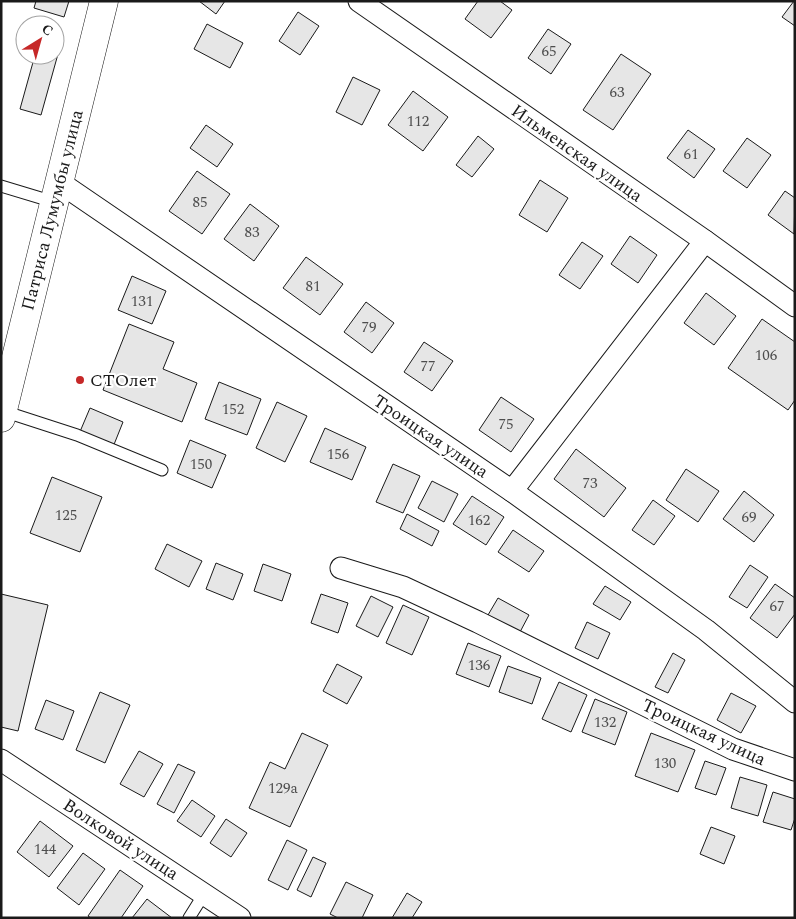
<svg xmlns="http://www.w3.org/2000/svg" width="796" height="919" font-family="Spectral,serif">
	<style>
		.building { fill: #e6e6e6; stroke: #1a1a1a }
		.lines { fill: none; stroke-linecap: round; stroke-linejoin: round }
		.lane-casing { stroke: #1a1a1a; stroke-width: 13 }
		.street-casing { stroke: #1a1a1a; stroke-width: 23 }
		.secondary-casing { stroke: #1a1a1a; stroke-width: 29 }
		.lane { stroke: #fff; stroke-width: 11 }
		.street { stroke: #fff; stroke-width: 21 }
		.secondary { stroke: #fff; stroke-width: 28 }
		.poi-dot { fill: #c62828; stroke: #fff; stroke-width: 2 }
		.labels { text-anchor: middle; stroke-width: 4; stroke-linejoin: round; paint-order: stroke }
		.number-label { font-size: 15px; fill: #4d4d4d }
		.street-label { font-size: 18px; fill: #1a1a1a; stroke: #fff }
		.poi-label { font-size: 18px; fill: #1a1a1a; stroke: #fff; text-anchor: start }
	</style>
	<rect width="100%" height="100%" fill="#fff"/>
	<g class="building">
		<path d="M36,1H69L64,17L34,8Z"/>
		<path d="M199,1H225L216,14Z"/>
		<path d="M478,1H500L512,10L491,38L465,19Z"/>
		<path d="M794,1H795V26L782,17Z"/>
		<path d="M298,12L319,26L300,55L279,41Z"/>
		<path d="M207,24L243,43L230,68L194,49Z"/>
		<path d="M548,29L571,44L551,74L528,58Z"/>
		<path d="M55,53L58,54L41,115L20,109L35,55H55Z"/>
		<path d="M621,54L651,74L613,130L583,110Z"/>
		<path d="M353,77L380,90L362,125L336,112Z"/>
		<path d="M413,91L448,117L423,151L388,125Z"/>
		<path d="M206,125L233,144L217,167L190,148Z"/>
		<path d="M688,130L715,149L694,178L667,158Z"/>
		<path d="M478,136L494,149L472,177L456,165Z"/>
		<path d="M747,138L771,155L747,188L723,171Z"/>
		<path d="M197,171L230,194L202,234L169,211Z"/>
		<path d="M540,180L568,198L547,232L519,215Z"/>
		<path d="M785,191L795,198L794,234L768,215Z"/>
		<path d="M250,204L279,226L254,261L224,239Z"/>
		<path d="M630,236L657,255L638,283L611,264Z"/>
		<path d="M582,242L603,256L580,289L559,275Z"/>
		<path d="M306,257L343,284L320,315L283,288Z"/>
		<path d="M132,276L166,291L152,324L118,310Z"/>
		<path d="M706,293L736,316L714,345L684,323Z"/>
		<path d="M366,302L394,323L372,353L344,332Z"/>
		<path d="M762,319L795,342V400L788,410L728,368Z"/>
		<path d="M129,324L174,342L163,369L197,383L182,422L103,390Z"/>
		<path d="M424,342L453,361L432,391L404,372Z"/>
		<path d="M219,382L261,399L247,435L205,419Z"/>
		<path d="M501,397L534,419L511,452L479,430Z"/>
		<path d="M277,402L307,416L285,462L256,448Z"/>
		<path d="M90,408L123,422L113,447L79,434Z"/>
		<path d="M325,428L366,447L352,480L310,462Z"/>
		<path d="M190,440L226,455L212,488L177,473Z"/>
		<path d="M576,449L626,488L604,517L554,479Z"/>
		<path d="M393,464L420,476L403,513L376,502Z"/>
		<path d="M686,469L719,491L698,522L666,500Z"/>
		<path d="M52,477L102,497L80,552L30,533Z"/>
		<path d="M432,481L458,494L444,522L418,508Z"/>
		<path d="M744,491L774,515L754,542L723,519Z"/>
		<path d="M472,496L504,517L486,545L453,524Z"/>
		<path d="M653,500L675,516L654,545L632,530Z"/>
		<path d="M407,514L439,531L432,546L400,529Z"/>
		<path d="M513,530L544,551L529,572L498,552Z"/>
		<path d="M167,544L202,561L189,587L155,569Z"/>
		<path d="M216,563L243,574L233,600L206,589Z"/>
		<path d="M263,564L291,574L282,601L254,591Z"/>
		<path d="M750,565L768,577L747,608L729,597Z"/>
		<path d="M775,584L795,598V614L777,638L750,618Z"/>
		<path d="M605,586L631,602L620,620L593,604Z"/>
		<path d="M1,594L48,605L18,731L1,727Z"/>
		<path d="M321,594L348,603L338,633L311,623Z"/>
		<path d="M371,596L393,607L378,637L356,626Z"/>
		<path d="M498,598L529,615L520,632L488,615Z"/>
		<path d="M403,605L429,617L412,655L386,643Z"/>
		<path d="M587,622L610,633L598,659L575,648Z"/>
		<path d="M468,643L501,656L489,687L456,674Z"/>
		<path d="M673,653L685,660L668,693L655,687Z"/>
		<path d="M337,664L362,677L347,704L323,691Z"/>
		<path d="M508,666L541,678L532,704L499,692Z"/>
		<path d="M559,682L587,695L571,732L542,719Z"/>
		<path d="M100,692L130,705L105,763L76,750Z"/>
		<path d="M731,693L756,706L741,733L717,720Z"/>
		<path d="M595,699L627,712L615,745L582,732Z"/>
		<path d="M46,700L74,711L63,740L35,729Z"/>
		<path d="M302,733L328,745L290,827L249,808L270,762L285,769Z"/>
		<path d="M651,733L695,750L678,792L635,776Z"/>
		<path d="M139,751L163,764L144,797L120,784Z"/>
		<path d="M705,761L726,768L716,795L695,788Z"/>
		<path d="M178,764L195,772L174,813L157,804Z"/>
		<path d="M740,777L767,785L758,816L731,808Z"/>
		<path d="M773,792L795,799V818L791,830L763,822Z"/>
		<path d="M192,800L215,816L201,837L177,821Z"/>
		<path d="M226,819L247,833L231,857L210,843Z"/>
		<path d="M40,821L73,846L49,877L17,852Z"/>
		<path d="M711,827L735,836L724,864L700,854Z"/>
		<path d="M287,840L307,850L288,890L268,880Z"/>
		<path d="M83,853L105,869L79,905L57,888Z"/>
		<path d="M313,857L326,863L311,897L297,890Z"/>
		<path d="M120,870L143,886L121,918H91L88,916Z"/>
		<path d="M346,882L373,895L362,918H338L330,914Z"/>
		<path d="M407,893L422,902L412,918H392Z"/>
		<path d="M147,899L172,918H132Z"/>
	</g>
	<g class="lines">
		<defs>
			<g id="lane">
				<path d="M1,186L54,202"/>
				<path d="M3,411L77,435L162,470"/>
				<path d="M189,918L204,894"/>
			</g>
			<g id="street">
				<path d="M359,1L705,241L795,306"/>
				<path d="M59,182L512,491L706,630L795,702"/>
				<path d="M512,491L705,241"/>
				<path d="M341,568L403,587L478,622L733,749L795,770"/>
				<path d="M1,760L240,918"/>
			</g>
			<path id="secondary" d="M1,418L104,1"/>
		</defs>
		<use href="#lane" class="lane-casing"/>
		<use href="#street" class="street-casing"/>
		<use href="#secondary" class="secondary-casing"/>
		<use href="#lane" class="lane"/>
		<use href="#street" class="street"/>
		<use href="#secondary" class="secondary"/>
	</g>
	<circle class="poi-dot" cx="80" cy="380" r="5"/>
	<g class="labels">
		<g class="number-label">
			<text x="549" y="56">65</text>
			<text x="617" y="97">63</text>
			<text x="418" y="126">112</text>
			<text x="691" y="159">61</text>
			<text x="200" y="207">85</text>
			<text x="252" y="237">83</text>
			<text x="313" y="291">81</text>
			<text x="142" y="306">131</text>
			<text x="369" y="332">79</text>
			<text x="766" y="360">106</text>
			<text x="428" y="371">77</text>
			<text x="233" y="414">152</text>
			<text x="506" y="429">75</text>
			<text x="338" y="459">156</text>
			<text x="201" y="469">150</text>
			<text x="590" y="488">73</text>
			<text x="66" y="520">125</text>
			<text x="749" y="522">69</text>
			<text x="479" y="525">162</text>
			<text x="777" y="611">67</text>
			<text x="479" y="670">136</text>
			<text x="605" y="727">132</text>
			<text x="665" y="768">130</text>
			<text x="283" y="793">129а</text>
			<text x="45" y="854">144</text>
		</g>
		<g class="street-label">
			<text transform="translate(577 153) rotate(35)" y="6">Ильменская улица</text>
			<text transform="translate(52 210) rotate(-76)" y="6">Патриса Лумумбы улица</text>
			<text transform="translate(431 436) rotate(34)" y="6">Троицкая улица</text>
			<text transform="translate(704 732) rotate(25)" y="6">Троицкая улица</text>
			<text transform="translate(121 839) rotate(33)" y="6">Волковой улица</text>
		</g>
		<g class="poi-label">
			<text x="90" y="386">СТОлет</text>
		</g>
	</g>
	<rect width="796" height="919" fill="none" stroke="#1a1a1a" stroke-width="5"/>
	<g transform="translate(40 40) rotate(37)"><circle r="24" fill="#ffffff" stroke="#a3a3a3"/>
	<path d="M0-4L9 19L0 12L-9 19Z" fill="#c62828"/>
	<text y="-8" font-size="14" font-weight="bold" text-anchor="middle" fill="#1a1a1a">С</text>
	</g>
</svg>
